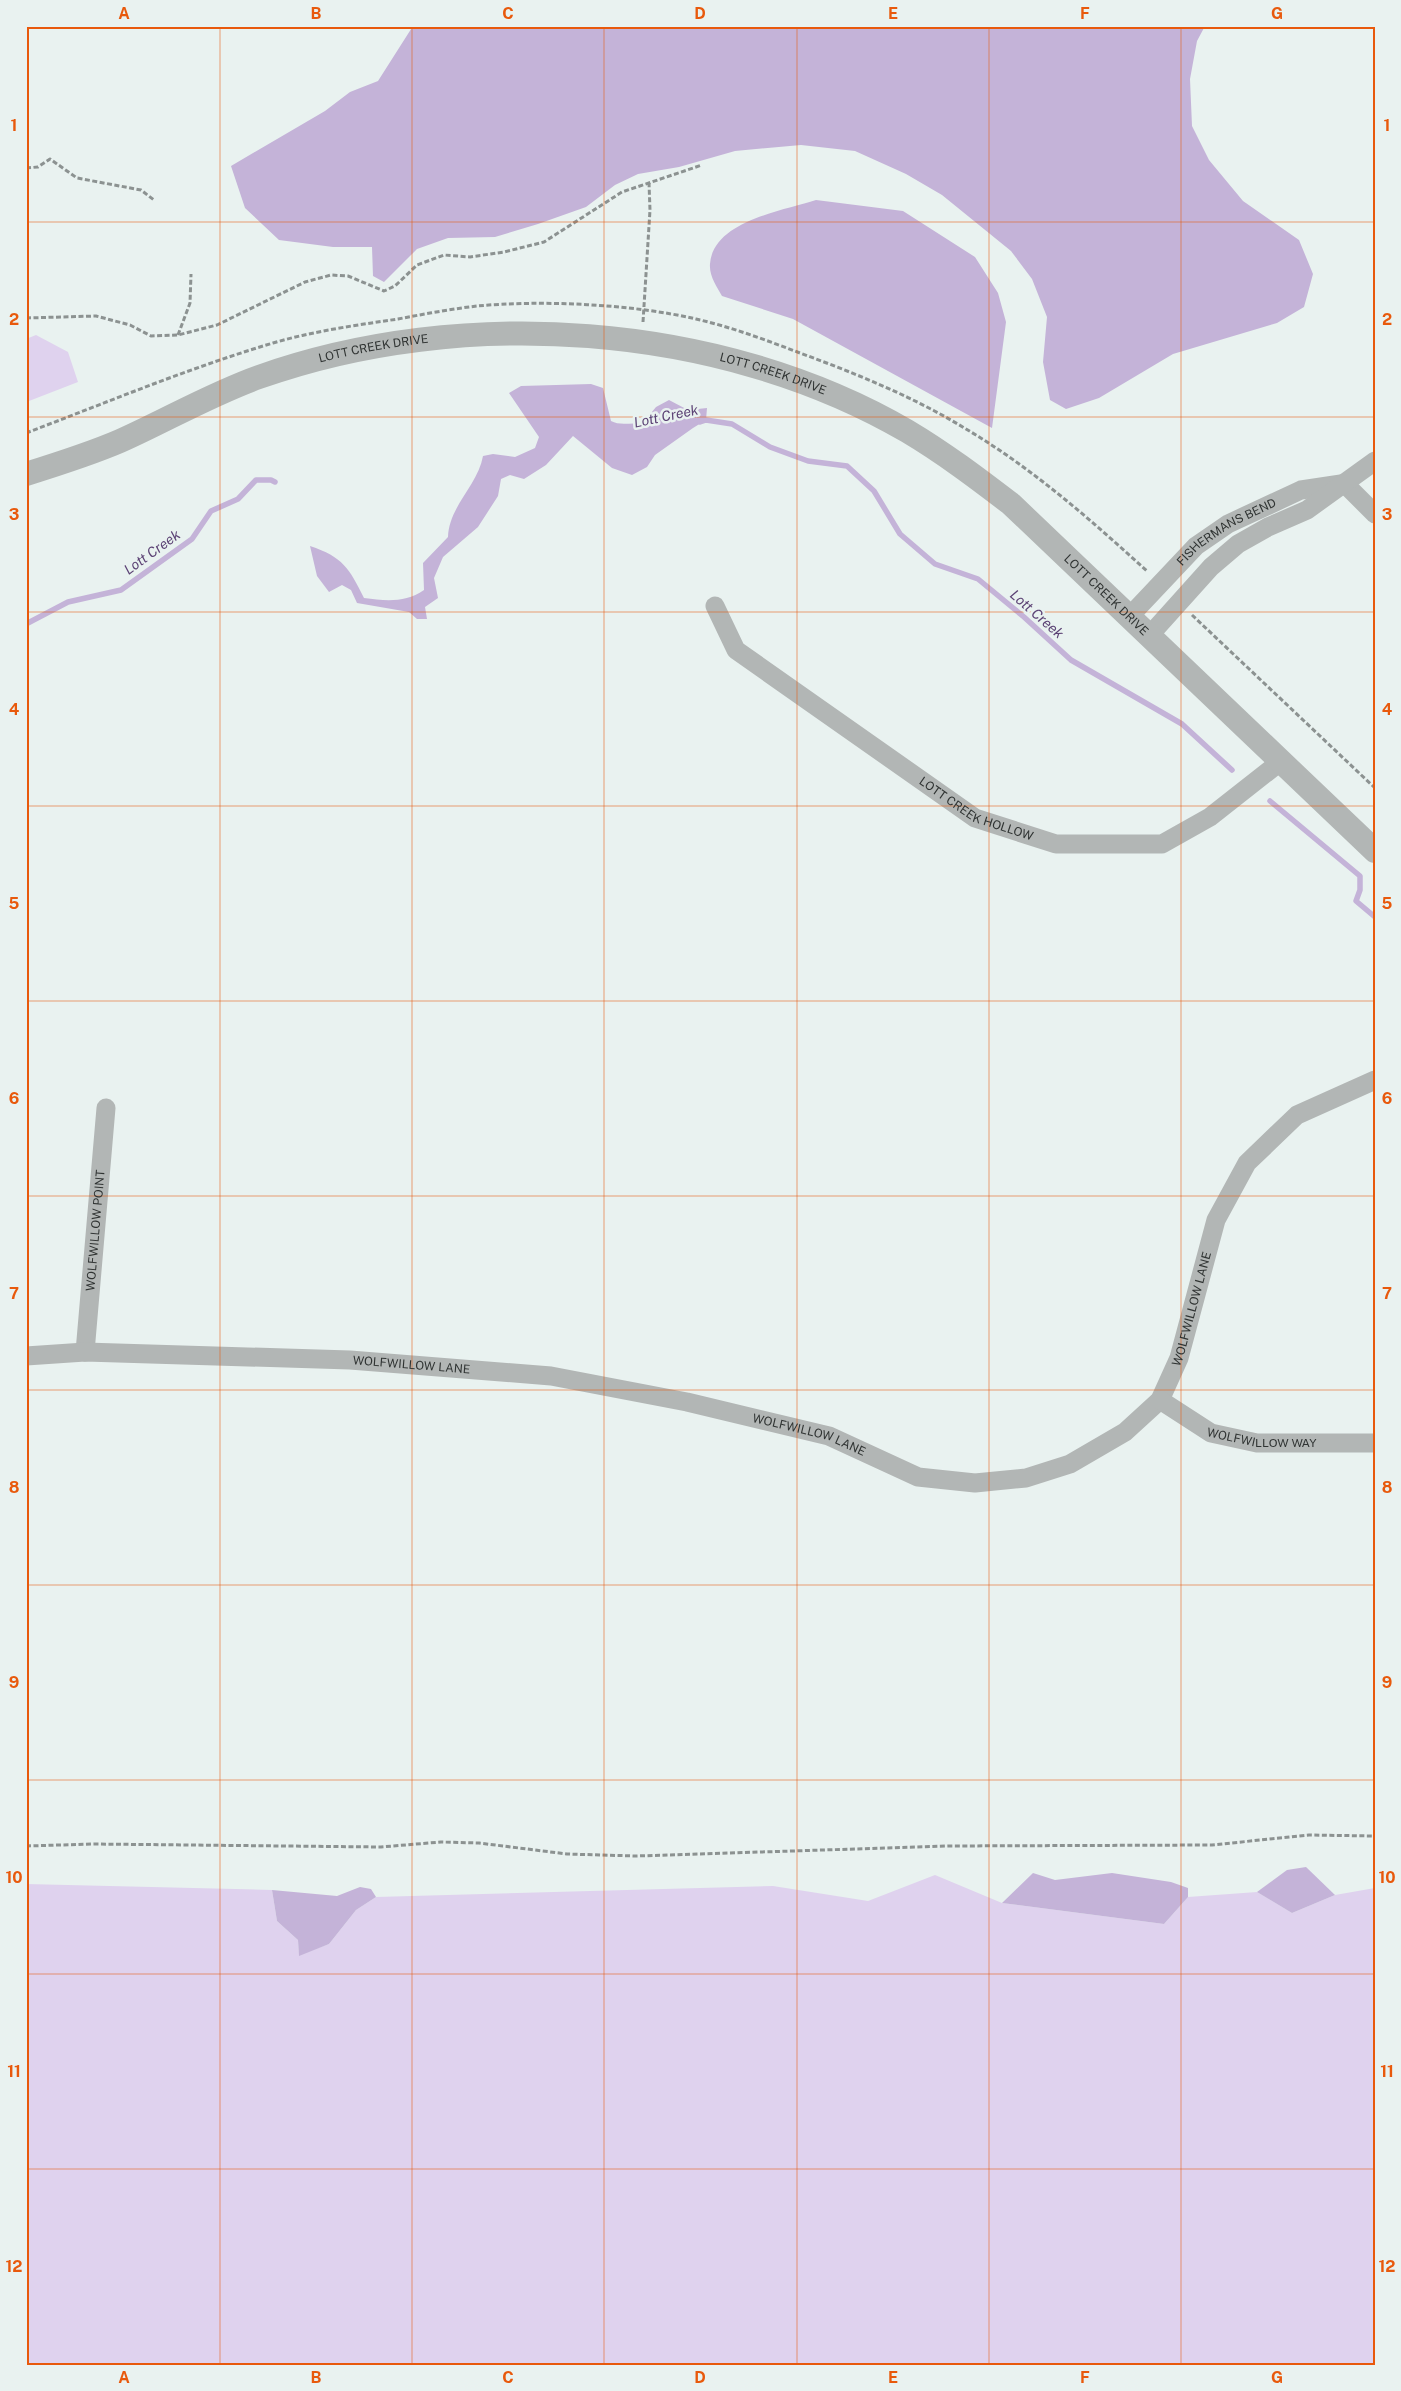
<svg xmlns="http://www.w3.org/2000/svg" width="1401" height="2391" font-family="'Public Sans',sans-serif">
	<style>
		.green { fill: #dfd2ee }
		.forest { fill: #c4b3d8 }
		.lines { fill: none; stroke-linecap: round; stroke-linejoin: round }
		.stream { stroke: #c4b3d8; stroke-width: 5.5 }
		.path { stroke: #8c9291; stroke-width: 3; stroke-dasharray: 5 2.5; stroke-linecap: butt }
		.minor { stroke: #b2b6b5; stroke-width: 19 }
		.tertiary { stroke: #b2b6b5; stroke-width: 24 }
		.grid { fill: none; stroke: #e8590c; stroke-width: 1; stroke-opacity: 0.55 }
		.labels { text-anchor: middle; stroke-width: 5; stroke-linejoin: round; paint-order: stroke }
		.street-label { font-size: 12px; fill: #303433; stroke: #e9f2f0 }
		.water-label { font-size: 14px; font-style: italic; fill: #5c4375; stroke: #e9f2f0 }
		.neatline { fill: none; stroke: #e8590c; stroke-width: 2 }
		.grid-label { font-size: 16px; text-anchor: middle; font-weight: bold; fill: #e8590c }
	</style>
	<rect width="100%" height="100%" fill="#e9f2f0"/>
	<g class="green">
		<path d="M36,335L68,352L78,382L29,401L26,400V339Z"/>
		<path d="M935,1875L1002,1903L1164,1924L1188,1897L1257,1892L1292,1913L1335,1895L1375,1888V2365H26V1884L272,1890L277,1921L298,1940L299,1955L329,1944L356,1910L376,1897L773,1886L868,1901Z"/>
	</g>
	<g class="forest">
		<path d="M413,26H1205L1197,41L1190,79L1192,126L1209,160L1243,201L1299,240L1313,274L1304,307L1277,323L1173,354L1099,398L1066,409L1050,400L1043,362L1047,317L1032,279L1011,251L942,195L906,174L855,151L801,145L735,151L679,167L638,174L615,185L586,207L538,224L495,237L448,238L417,249L384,282L373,276L372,247H333L279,240L245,208L231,166L325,111L350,92L378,81Z"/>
		<path d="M816,200L903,211L975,257L998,293L1006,322L992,428L793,319L722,296C717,287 709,276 710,264C713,221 782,211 816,200Z"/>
		<path d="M591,384L603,388L611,421C620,426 631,422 642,424L656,407L669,400L688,410L707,408L706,420L693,428L655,455L647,467L632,475L612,468L573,436L546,465L524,479L510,475L501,479L498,496L478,527L443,557L434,578L438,598L425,607L427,619H417L409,612L357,603L351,590L342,585L329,592L317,576L310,546C343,557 349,568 364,598C386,601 405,603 424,590L423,563L448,537C449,506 478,485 483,456L493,454L515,457L535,448L539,437L509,393L521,386Z"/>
		<path d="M1306,1867L1335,1895L1292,1913L1257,1892L1287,1870Z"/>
		<path d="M1033,1873L1055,1880L1112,1873L1171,1882L1188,1888V1897L1164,1924L1002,1903Z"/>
		<path d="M360,1887L371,1889L376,1897L356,1910L329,1944L299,1956L298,1940L277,1921L272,1890L337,1896Z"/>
	</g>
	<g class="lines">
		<g class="stream">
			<path d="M700,422L706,420L732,424L770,447L808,461L847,466L874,491L900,534L935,564L978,579L1024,617L1071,660L1182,724L1232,770"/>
			<path d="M26,624L68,602L121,590L192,539L211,511L238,499L256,480H271L275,482"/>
			<path d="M1270,801L1360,876V890L1356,901L1375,917"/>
		</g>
		<g class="path">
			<path d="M26,168L38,167L50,159L77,178L141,190L154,200"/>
			<path d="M26,318L96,316L130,325L151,336L178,335L217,325L305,282L331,275L348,276L384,291L395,286L417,265L444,255L470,257L504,252L544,242L622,192L702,165"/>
			<path d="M643,322L650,210L649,183"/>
			<path d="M178,335L190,303L191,274"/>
			<path d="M26,433C108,402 189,368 273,343C314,331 357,325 398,319C424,314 451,309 477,306C542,300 632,304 696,319C731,327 766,340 800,353C857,374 914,397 966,429C1032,468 1091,520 1148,572"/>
			<path d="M1192,615L1375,788"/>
			<path d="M26,1846L94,1844L381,1847L441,1842L479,1843L567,1854L636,1856L948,1846L1212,1845L1309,1835L1375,1836"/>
		</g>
		<g class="minor">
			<path d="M1345,484L1375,514"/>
			<path id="s1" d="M715,606L736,650L975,818L1056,844H1162L1210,817L1280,762"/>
			<path id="s2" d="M1129,617L1196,546L1228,524L1301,490L1341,484"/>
			<path d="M1149,636L1211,567L1238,544L1268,527L1307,510L1375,461"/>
			<path id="s3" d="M85,1352L106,1108"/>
			<path id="s4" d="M26,1356L85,1352L350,1360L551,1376L687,1402L829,1436L918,1477L975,1483L1026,1478L1070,1464L1125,1432L1160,1400L1179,1358L1216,1220L1247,1163L1297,1115L1375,1080"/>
			<path id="s5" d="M1160,1400L1211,1433L1257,1443H1375"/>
		</g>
		<path class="tertiary" id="s6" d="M26,474C58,464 90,454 120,441C167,420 211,394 259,377C462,305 720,322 907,431C944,453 977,478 1011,504L1375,851"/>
	</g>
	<path class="grid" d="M220,26V2365M412,26V2365M604,26V2365M797,26V2365M989,26V2365M1181,26V2365M26,222H1375M26,417H1375M26,612H1375M26,806H1375M26,1001H1375M26,1196H1375M26,1390H1375M26,1585H1375M26,1780H1375M26,1974H1375M26,2169H1375"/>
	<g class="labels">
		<g class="street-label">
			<text dy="4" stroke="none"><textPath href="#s6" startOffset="371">LOTT CREEK DRIVE</textPath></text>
			<text dy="4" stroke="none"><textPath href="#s6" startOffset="776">LOTT CREEK DRIVE</textPath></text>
			<text dy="4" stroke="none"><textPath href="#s2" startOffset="131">FISHERMANS BEND</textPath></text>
			<text dy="4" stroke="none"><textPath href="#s6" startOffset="1181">LOTT CREEK DRIVE</textPath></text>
			<text dy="4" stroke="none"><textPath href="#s1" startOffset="338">LOTT CREEK HOLLOW</textPath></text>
			<text dy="4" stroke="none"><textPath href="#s3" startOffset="122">WOLFWILLOW POINT</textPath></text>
			<text dy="4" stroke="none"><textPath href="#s4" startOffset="1271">WOLFWILLOW LANE</textPath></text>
			<text dy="4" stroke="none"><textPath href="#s4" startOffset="386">WOLFWILLOW LANE</textPath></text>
			<text dy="4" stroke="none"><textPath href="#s4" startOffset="791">WOLFWILLOW LANE</textPath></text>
			<text dy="4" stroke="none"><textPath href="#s5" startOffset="112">WOLFWILLOW WAY</textPath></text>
		</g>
		<g class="water-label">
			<text transform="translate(666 416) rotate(-12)" y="5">Lott Creek</text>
			<text transform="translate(152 552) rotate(-36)" y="5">Lott Creek</text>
			<text transform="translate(1037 614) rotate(41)" y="5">Lott Creek</text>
		</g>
	</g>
	<rect width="1401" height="2391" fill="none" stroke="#e9f2f0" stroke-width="55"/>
	<rect x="28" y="28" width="1346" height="2336" class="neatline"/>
	<g class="grid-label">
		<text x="124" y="19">A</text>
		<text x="316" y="19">B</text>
		<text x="508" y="19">C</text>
		<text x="700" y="19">D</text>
		<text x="893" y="19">E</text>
		<text x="1085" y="19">F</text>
		<text x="1277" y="19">G</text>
		<text x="14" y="131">1</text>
		<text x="1387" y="131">1</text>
		<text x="14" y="325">2</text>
		<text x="1387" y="325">2</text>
		<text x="14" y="520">3</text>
		<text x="1387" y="520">3</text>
		<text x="14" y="715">4</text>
		<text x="1387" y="715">4</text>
		<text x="14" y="909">5</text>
		<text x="1387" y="909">5</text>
		<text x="14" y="1104">6</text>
		<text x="1387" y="1104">6</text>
		<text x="14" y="1299">7</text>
		<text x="1387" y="1299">7</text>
		<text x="14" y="1493">8</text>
		<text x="1387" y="1493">8</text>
		<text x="14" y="1688">9</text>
		<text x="1387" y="1688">9</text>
		<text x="14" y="1883">10</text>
		<text x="1387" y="1883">10</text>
		<text x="14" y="2077">11</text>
		<text x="1387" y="2077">11</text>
		<text x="14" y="2272">12</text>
		<text x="1387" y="2272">12</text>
		<text x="124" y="2383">A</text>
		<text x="316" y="2383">B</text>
		<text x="508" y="2383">C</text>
		<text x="700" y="2383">D</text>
		<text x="893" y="2383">E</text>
		<text x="1085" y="2383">F</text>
		<text x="1277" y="2383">G</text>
	</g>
</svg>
